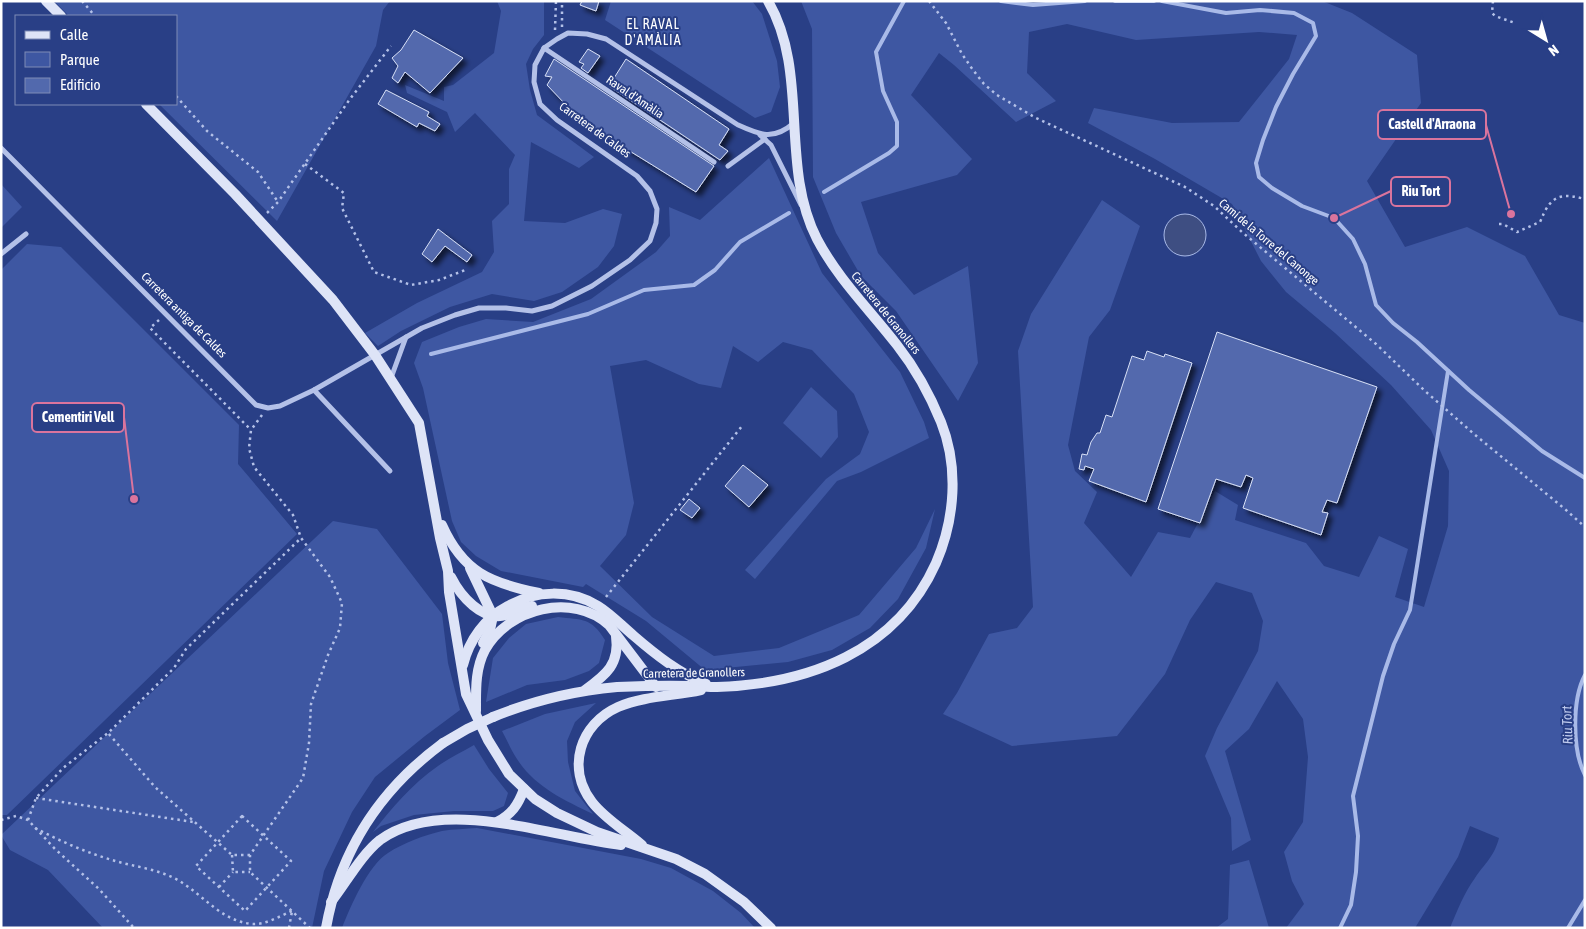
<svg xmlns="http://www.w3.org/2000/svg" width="1586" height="929" font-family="'Asap Condensed',sans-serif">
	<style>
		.green { fill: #3e57a2 }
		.water { fill: #3e4e82; stroke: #a9bae8 }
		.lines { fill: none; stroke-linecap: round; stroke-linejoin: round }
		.stream { stroke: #a9bae8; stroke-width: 4 }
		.building { fill: #5269ad; stroke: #d8e0f6; filter: url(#shadow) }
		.path { stroke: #b4c1e8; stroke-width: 2.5; stroke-dasharray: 2.5 4; stroke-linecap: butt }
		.street { stroke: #b4c1e8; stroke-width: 5 }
		.secondary { stroke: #dee4f7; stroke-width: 10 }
		.secondary-bridge { stroke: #dee4f7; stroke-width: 10 }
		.labels { text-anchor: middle; stroke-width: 4; stroke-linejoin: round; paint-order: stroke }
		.street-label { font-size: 12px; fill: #fff; stroke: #293f86 }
		.neighbourhood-label { font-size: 14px; letter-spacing: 1px; fill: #fff; stroke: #293f86 }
		.water-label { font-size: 14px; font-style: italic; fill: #c0ccef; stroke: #293f86 }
		.leader { fill: none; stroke: #da749d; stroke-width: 2 }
		.callout-dot { fill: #da749d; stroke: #293f86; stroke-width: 2 }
		.callout { fill: #293f86; stroke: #da749d; stroke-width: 2 }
		.callout-label { font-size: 14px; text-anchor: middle; font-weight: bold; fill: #fff }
	</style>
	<defs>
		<filter id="shadow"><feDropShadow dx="4.5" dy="4.5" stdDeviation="2.5" flood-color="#0009"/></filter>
	</defs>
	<rect width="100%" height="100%" fill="#293f86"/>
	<g class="green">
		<path d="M54,1H390L383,10L376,46L277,221L159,104H176V16H69Z"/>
		<path d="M497,1H544V35L533,49L526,64L530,90L537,115L594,157L579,168L531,142L524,221L565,223L603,209L622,214L614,246L598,267L562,292L534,301L492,294L450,307L401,331L378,346L365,333L417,303L482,272L494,252L492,221L509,204V169L515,155L475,113L455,132L447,112L407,93L405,85L444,101V87L453,85L494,53L501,11Z"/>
		<path d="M611,1H752L762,14L777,61L780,87L771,112L755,118L605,20Z"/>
		<path d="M801,1H1322L1352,13L1417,55L1421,103L1367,181L1405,247L1467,227L1525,256L1559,315L1585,323V928H1450C1457,911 1464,893 1475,878C1485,863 1494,857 1499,838L1470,826L1458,857L1415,928H1286L1304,904L1292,881L1284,852L1303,822L1308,757L1303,719L1277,681L1249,729L1225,751L1251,840L1232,851L1231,818L1205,756L1217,728L1258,651L1263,621L1252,593L1216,582L1190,620L1165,674L1117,736L1012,746L943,714L957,693L989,634L1017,628L1033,607L1018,351L1031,314L1102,200L1140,226L1110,310L1089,337L1068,445L1075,471L1097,492L1084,523L1131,577L1158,532L1190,538L1215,491L1238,505L1235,520L1306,543L1324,566L1359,577L1379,536L1408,549L1395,597L1424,607L1448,526L1449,471L1431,430L1391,385L1335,333L1286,292L1261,261L1232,204L1155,159L1088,123L1094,108L1172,123L1239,122L1289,59L1297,35L1259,32L1136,40L1067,24L1029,32L1027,73L1056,101L1016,122L954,65L939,53L911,95L972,159L957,175L861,202L878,253L914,295L968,266L978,363L958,401L896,311L861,276L836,233L813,177L812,29Z"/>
		<path d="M769,158L822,273L900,372L924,422L929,438L861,472L837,481L755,579L745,570L826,479L860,454L869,432L854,394L812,350L783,342L758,362L733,346L721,388L699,384L646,360L610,366L634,503L626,535L600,566L652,617L714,656L779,648L859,615L916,548L935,509L926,548L898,599L870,628L832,650L788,662L705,670L646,621L586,584L583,587L501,571L476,556L461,542L452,521L423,388L414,363L422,342L459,327L486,319L533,322L591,299L656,252L670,236L669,207L700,220Z"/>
		<path d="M1,184L22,207L1,228Z"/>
		<path d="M27,244L61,247L239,425L238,464L297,534L7,815H1V270Z"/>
		<path d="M811,387L837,411L838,437L821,458L783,423Z"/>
		<path d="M333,521L377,529L442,614L448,663L460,710L425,736L375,777L352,812L324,871L312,928H103L48,870L10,850L1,835Z"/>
		<path d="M558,617C582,620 591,617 605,640L599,663L589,671L565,680L527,685L486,702L493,658L509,638L526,624Z"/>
		<path d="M596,703L575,722L567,741L568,762L575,791L593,814C564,800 535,787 517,759C511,750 507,740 502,731L545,714Z"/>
		<path d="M474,745L489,769L508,793L504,806L493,811H454L414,815L381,826L373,832C392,808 412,784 438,766C449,758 462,752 474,745Z"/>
		<path d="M477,828L641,859L671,868L713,891L741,913L755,928H342C350,907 369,864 388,853C403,843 425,835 442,831C453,829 466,829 477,828Z"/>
		<path d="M1249,860L1269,928H1216L1228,919L1230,865Z"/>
	</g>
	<circle class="water" cx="1185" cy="235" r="21"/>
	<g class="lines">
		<g class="stream">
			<path d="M1001,1L1033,5L1085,1"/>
			<path d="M1115,1H1154"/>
			<path d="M1162,1L1226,13L1260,10L1294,13L1313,23L1316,36L1293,74L1276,107L1263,140L1256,163L1259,177L1272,188L1302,206L1334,218L1353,239L1365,264L1376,305L1393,323L1417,342L1469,390L1542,451L1585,478"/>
			<path d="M824,192L889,153L897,146V122L883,91L876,52L904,1"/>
			<path d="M431,354L588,314L644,290L694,285L715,270L740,242L789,213"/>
			<path d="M1585,675C1572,699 1572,750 1585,775"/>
			<path d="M1340,928L1351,905L1356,872L1358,836L1353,796L1383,676L1394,644L1410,610L1448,371"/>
			<path d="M1568,928L1585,900"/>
		</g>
	</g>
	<g class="building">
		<path d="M582,1H599L596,11L580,5Z"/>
		<path d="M414,30L463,58L430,93L405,72L398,83L392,78L398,66L392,58L401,50Z"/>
		<path d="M588,49L600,56L588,73L581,68L584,64L579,62Z"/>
		<path d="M554,59L714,166L696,192L607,137L566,105L547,85L552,77L545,76Z"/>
		<path d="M626,59L729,129L719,145L728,151L720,160L609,86Z"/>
		<path d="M386,90L429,112L427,116L440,124L435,131L419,123L417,127L378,104Z"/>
		<path d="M438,229L472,255L467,262L445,246L432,262L422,254Z"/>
		<path d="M1217,332L1377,387L1337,503L1327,500L1322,512L1328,513L1321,535L1243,508L1253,478L1246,475L1241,487L1216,479L1200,523L1158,509Z"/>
		<path d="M1147,351L1164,357L1165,354L1192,363L1146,502L1089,481L1094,469L1085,466L1084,470L1079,469L1082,454L1087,455L1091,442L1097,433H1100L1106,415L1112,417L1132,356L1144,360Z"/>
		<path d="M743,465L768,485L749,507L725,486Z"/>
		<path d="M689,499L700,508L692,518L680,510Z"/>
	</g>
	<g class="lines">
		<g class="path">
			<path d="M82,1L95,16"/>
			<path d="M929,1L946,23L962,54L973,70L984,84L997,95L1036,118L1185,187L1214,206L1242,232L1376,344L1425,391L1474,434L1566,510L1585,527"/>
			<path d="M1493,1L1492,13L1495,16L1515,23"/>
			<path d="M562,27V1"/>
			<path d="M555,30L556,1"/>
			<path d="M176,96L207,131L258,172L278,202"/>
			<path d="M305,164L344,193L342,208L374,272L411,285L439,280L468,269"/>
			<path d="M267,213L278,202L350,99L391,46"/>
			<path d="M1499,224H1503L1517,232L1540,222C1542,218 1543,215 1545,211C1555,192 1568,195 1585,199"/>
			<path d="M159,320L150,328L251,430"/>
			<path d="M262,415L251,430L249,448L254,467L293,515L301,538L330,577L342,603L340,628L328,655L311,704L309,743L303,778L250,855V872L310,928"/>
			<path d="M606,597L742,426"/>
			<path d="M36,798L193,822"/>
			<path d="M242,816L291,861L245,911L196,866Z"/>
			<path d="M1,820L16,816L28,820L55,849L99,889L134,928"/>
			<path d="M28,820L36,798L63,768L108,733"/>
			<path d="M35,828C60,841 85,852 112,860C134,867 161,869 181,882C205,897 222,921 252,924C265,925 280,916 292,911"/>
			<path d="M232,855L233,872H250"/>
			<path d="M250,855H232L155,787L108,733L174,668L186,649L301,538"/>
			<path d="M219,887L233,872"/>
			<path d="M289,928L292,911"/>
		</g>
		<g class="street">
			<path d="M544,48L714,162"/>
			<path d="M760,135L771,145L801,205"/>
			<path d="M1,148L256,405L268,408L280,406L314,390L422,328L455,315L479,308H506L532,311L552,306L592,286L630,260L650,241L656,223L657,209L650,191L637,176L557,120L540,104L534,82L535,65L544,48L557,39L568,33L587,34L606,39L738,125C760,135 773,141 794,123"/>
			<path d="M728,166L765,139"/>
			<path d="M1,254L26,234"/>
			<path d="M391,378L406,337"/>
			<path d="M314,390L390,471"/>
		</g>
		<g class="secondary">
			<path d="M46,1L61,16"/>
			<path d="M146,104L235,194L333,300L375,355L419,423L440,538L448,571L449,592L466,694L488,740L509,774L535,799L557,813L597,832L676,859L705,874L744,902L771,928"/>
			<path d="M442,525C463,572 490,583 539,593"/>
			<path d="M470,568L493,616L490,630L483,643"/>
			<path d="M451,577C460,595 482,622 506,615C515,612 523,607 532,606"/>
			<path d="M463,665C469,640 485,618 508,606C536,590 570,589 598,606C611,614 622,626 634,636C656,655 679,673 706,684"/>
			<path d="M585,690C606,675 620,664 616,636"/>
			<path d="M476,711C476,690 475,669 485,650C508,608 573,592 609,625L656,687"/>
			<path d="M493,717C532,701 574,691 617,687C640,686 665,685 689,686C698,686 707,687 717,687C808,684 896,652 936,563C955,519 959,467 941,422C930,395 915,368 897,345C870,310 838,279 817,239C779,165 810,73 768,1"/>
			<path d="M497,822C512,814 518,805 524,789"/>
			<path d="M642,845C626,831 605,819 592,802C566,768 580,724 618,707C644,696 674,696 701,690"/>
			<path d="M331,902C346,883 361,855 380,840C442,795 551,837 621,845"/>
			<path d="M326,928C340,850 379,790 443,743"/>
		</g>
		<path class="secondary-bridge" d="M443,743L467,729L493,717"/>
	</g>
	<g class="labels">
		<g class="street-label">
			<text transform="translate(635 97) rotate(34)" y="4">Raval d'Amàlia</text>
			<text transform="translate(595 130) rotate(36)" y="4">Carretera de Caldes</text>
			<text transform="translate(1269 242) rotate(40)" y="4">Camí de la Torre del Canonge</text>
			<text transform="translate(886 313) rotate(51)" y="4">Carretera de Granollers</text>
			<text transform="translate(184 315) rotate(45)" y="4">Carretera antiga de Caldes</text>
			<text transform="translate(694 673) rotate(-1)" y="4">Carretera de Granollers</text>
		</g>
		<g class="neighbourhood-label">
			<text x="653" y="29">EL RAVAL<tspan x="653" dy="16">D'AMÀLIA</tspan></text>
		</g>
		<g class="water-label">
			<text transform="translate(1567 725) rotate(-92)" y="5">Riu Tort</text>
		</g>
	</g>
	<path class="leader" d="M1511 214L1486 125M1334 218L1391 191M134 499L124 417"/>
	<g class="callout-dot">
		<circle cx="1511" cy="214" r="5"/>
		<circle cx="1334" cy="218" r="5"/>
		<circle cx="134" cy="499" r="5"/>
	</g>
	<g class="callout">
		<rect x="1378" y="110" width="108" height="29" rx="5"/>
		<rect x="1391" y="177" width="59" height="29" rx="5"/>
		<rect x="32" y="403" width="92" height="29" rx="5"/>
	</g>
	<g class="callout-label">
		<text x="1432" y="129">Castell d'Arraona</text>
		<text x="1421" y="196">Riu Tort</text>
		<text x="78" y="422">Cementiri Vell</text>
	</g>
	<rect width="1586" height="929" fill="none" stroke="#ffffff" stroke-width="5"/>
	<rect x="15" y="15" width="162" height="90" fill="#293f86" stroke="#7f8cb6"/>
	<rect x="25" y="31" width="25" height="8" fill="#dee4f7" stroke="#7f8cb6"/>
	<text x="60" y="40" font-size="15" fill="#ffffff">Calle</text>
	<rect x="25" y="52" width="25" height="15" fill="#3e57a2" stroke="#7f8cb6"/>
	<text x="60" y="65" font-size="15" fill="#ffffff">Parque</text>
	<rect x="25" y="78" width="25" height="15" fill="#5269ad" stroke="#7f8cb6"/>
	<text x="60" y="90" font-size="15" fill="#ffffff">Edificio</text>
	<g transform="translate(1546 40) rotate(143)" stroke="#293f86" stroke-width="4" paint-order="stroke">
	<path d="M0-4L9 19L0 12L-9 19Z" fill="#ffffff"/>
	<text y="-8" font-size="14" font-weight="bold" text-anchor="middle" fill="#ffffff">N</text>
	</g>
</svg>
